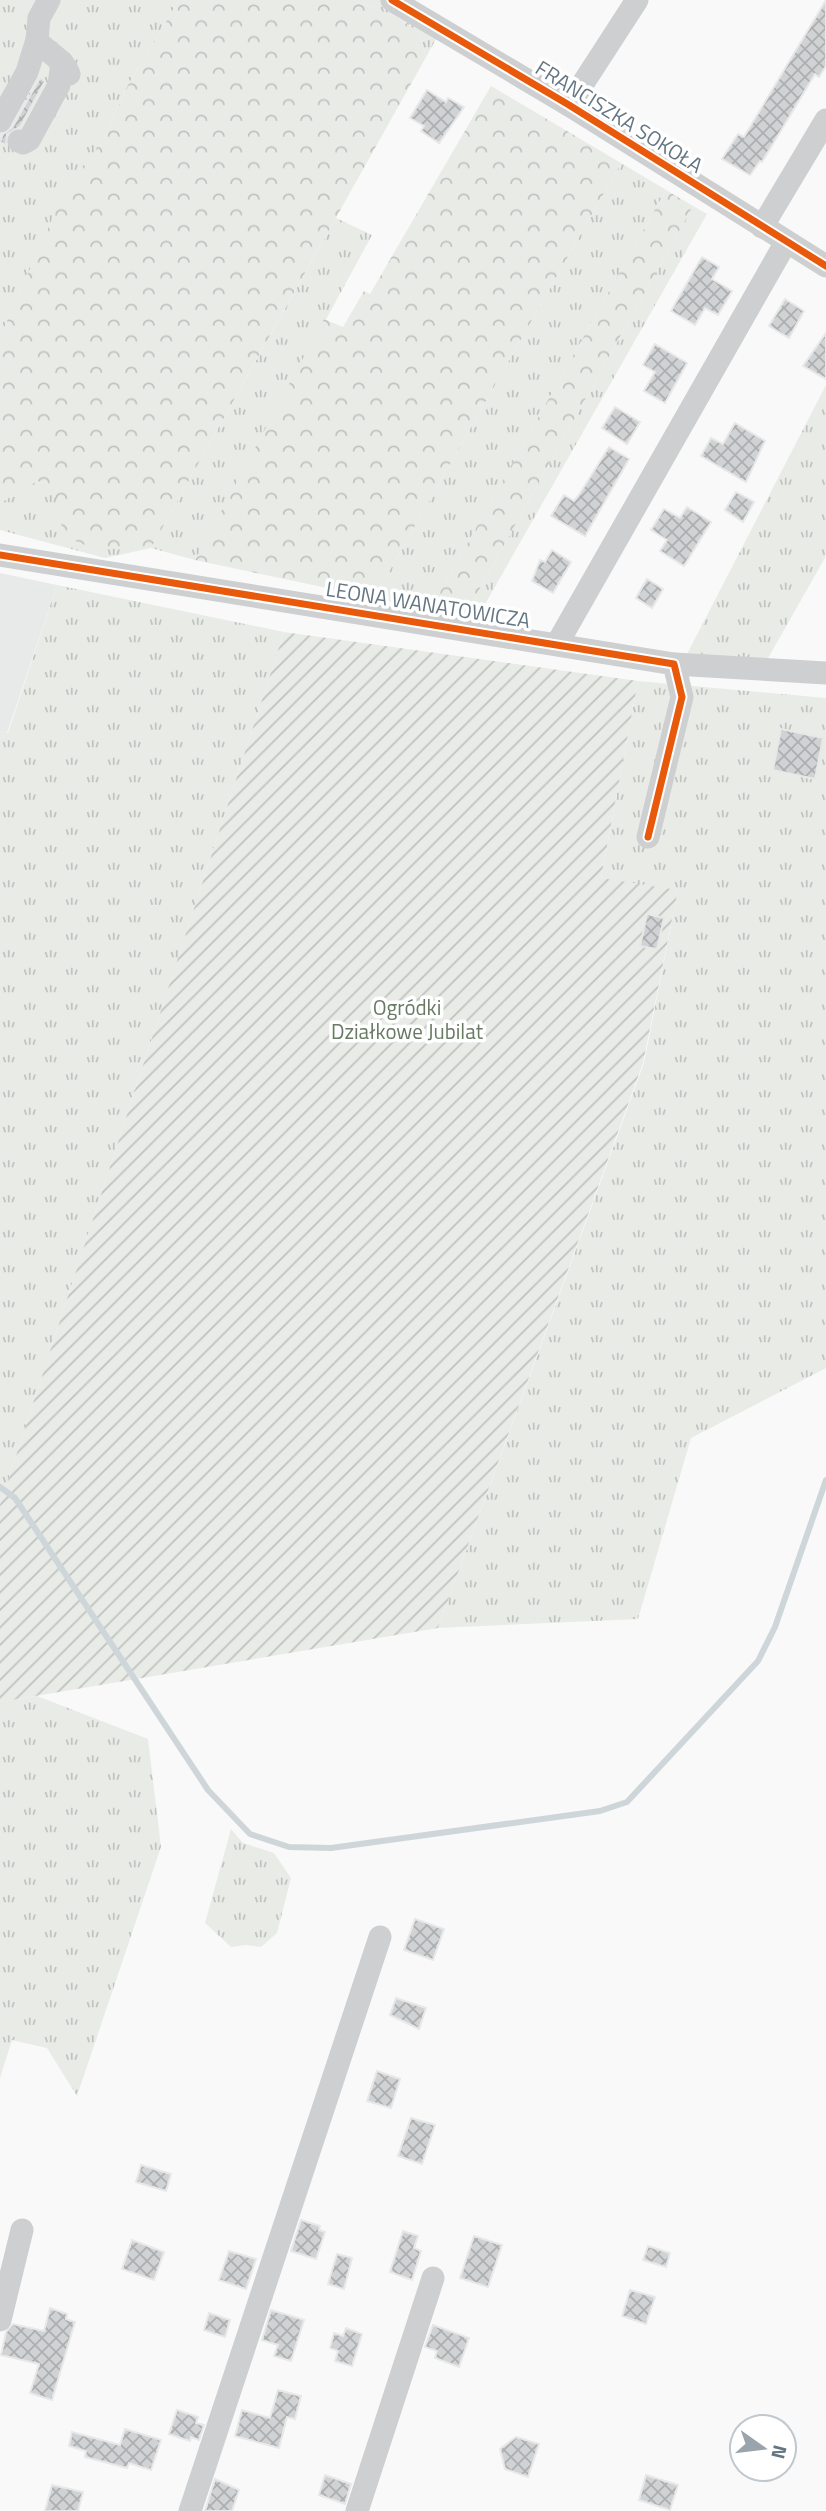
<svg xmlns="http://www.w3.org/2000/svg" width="826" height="2511" font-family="'Titillium Web',sans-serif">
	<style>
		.built { fill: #e8e9e9 }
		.grass { fill: url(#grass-tufts) }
		.forest { fill: url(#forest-crowns) }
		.garden { fill: url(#garden-furrows) }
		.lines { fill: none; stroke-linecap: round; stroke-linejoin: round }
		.stream { stroke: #ced6d9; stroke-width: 6 }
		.building { fill: url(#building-cross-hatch); stroke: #e8e8e8; stroke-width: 2 }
		.minor { stroke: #cecfd0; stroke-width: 23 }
		.cycleway-casing { stroke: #fff; stroke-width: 11 }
		.cycleway { stroke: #e8590c; stroke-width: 7 }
		.labels { text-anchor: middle; stroke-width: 7; stroke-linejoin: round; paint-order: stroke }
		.street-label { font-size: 21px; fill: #657683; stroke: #fff }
		.park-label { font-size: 21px; fill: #687a64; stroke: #fff }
	</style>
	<defs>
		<pattern id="grass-tufts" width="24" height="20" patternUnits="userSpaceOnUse" patternTransform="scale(1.75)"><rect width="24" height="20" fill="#e8ebe6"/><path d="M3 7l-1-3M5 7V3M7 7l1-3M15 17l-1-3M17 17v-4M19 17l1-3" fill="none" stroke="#c0c3c0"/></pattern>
		<pattern id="forest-crowns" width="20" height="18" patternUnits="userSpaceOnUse" patternTransform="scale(1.75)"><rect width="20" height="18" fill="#e8ebe6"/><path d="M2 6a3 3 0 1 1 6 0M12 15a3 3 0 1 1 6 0" fill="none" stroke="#c0c3c0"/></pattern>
		<pattern id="garden-furrows" width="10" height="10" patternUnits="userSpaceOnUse" patternTransform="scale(1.75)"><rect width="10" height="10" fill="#e8ebe6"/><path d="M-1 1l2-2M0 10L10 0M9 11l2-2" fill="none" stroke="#c0c3c0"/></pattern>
		<pattern id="building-cross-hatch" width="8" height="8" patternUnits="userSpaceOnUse" patternTransform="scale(1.75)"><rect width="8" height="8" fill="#d0d2d3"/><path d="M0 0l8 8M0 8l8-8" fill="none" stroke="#acafb1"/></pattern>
	</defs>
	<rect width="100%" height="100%" fill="#f9f9f9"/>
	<path class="built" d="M0,573L57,585L7,733L0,731Z"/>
	<g class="grass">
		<path d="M0,0H179L128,85L101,145L68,184L0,337Z"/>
		<path d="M353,0H410L446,21L426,57L419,33L399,18Z"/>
		<path d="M621,163L666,190L430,610L374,598Z"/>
		<path d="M693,206L707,214L476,620L464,617Z"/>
		<path d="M336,218L372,235L195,560L151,548L105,558L0,530V503L37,481L55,485L63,528L151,548Z"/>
		<path d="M826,385V556L767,660L686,656Z"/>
		<path d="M57,585L284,632L0,1505V731L8,733Z"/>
		<path d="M638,681L826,698V1368L691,1438L638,1619L438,1628L644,1063L678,890L601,879Z"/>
		<path d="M37,1696L148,1739L161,1847L77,2096L47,2048L12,2040L0,2078V1702Z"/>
		<path d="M231,1829L243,1843L274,1853L291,1878L277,1933L261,1947L246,1945L231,1947L205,1923Z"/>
	</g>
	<g class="forest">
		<path d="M179,0H353L399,18L419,33L426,57L151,548C126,548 78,555 63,529C57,517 57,498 54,485L37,481L0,503V337L68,183L101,145L128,85Z"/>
		<path d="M491,86L621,163L374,598L195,560L324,319L343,327L364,291L370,294Z"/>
		<path d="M666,190L693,206L464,617L430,610Z"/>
	</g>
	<path class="garden" d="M284,632L638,681L601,878L678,890L643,1063L438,1628L0,1702V1505Z"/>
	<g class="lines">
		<path class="stream" d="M0,1487L15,1498L208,1790L250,1834L289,1847L331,1848L600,1811L627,1802L758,1661L775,1627L826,1480"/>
	</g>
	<g class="building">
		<path d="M826,0V66L819,77L815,74L762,162L760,161L750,175L722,159L738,134L744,137Z"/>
		<path d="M40,78L45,81L20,127L7,134L6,145L0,142L3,134L12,128Z"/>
		<path d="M427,90L446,102L448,98L464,107L439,143L421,131L424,126L410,118Z"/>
		<path d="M702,257L719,267L712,279L732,291L718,315L705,308L695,325L671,311Z"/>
		<path d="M785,299L804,311L789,338L769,326Z"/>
		<path d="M826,333V379L803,366Z"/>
		<path d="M655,344L687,363L665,403L644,391L655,372L643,365Z"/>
		<path d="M615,407L640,422L627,444L602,428Z"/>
		<path d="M735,423L765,441L746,482L701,456L711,438L723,444Z"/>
		<path d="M609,447L629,459L585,536L551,516L564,495L574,501L579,495Z"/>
		<path d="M736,492L754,502L743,522L725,510Z"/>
		<path d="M687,507L711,522L684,566L660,551L667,540L651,530L664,509L680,518Z"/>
		<path d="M552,550L571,562L553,593L532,581L540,560L545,562Z"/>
		<path d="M647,579L663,589L652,608L636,598Z"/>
		<path d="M781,729L823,738L815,779L773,770Z"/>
		<path d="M647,914L664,918L657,949L640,946Z"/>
		<path d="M415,1919L444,1929L433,1960L404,1950Z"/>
		<path d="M396,1998L426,2008L419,2029L390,2015Z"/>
		<path d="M377,2071L400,2079L391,2108L367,2101Z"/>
		<path d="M411,2118L435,2125L422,2164L398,2156Z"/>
		<path d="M141,2165L171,2174L166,2191L136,2182Z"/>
		<path d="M301,2220L320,2226L319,2230L325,2232L316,2259L291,2251Z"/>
		<path d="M403,2231L418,2236L414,2248L421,2251L412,2280L390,2272Z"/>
		<path d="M474,2236L502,2245L488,2287L460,2278Z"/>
		<path d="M132,2240L164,2252L154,2280L122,2269Z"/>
		<path d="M648,2246L670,2253L666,2267L643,2260Z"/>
		<path d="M229,2251L256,2259L246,2289L219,2280Z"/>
		<path d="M337,2254L352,2258L344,2289L328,2284Z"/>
		<path d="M630,2290L655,2297L646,2324L622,2316Z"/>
		<path d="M50,2308L67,2314L66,2319L75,2322L52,2400L30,2393L39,2364L1,2355L6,2332L13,2324L44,2331Z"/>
		<path d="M271,2310L304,2320L291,2361L274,2356L278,2345L262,2340Z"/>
		<path d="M209,2313L230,2320L225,2337L204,2330Z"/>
		<path d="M433,2325L469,2338L459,2367L435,2358L437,2351L425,2347Z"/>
		<path d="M346,2328L362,2334L352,2366L335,2361L338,2351L330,2348L334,2333L343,2336Z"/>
		<path d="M278,2390L301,2396L295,2419L287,2417L279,2448L235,2436L242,2410L270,2418Z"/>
		<path d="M177,2410L198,2417L196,2423L204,2425L199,2440L191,2437L190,2441L169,2434Z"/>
		<path d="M125,2429L161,2440L151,2470L129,2463L127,2468L85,2457L86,2451L69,2446L72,2432L120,2445Z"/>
		<path d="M516,2437L539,2444L528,2477L505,2469L500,2449Z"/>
		<path d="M325,2475L351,2484L345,2504L319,2495Z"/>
		<path d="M646,2475L678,2485L670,2510L639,2500Z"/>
		<path d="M215,2479L239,2490L232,2511H205Z"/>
		<path d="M52,2485L83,2492L78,2511H45Z"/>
	</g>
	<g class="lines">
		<g class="minor">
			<path d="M49,0L39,18L37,40C47,53 64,59 69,74"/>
			<path d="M392,0L569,105L826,266"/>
			<path d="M569,105L637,0"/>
			<path d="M0,121L27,72L37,40"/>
			<path d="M19,141L23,143L29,140L59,85L62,62"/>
			<path d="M762,227L826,120"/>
			<path d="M0,555L674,664L682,697L648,837"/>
			<path d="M557,644L786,242"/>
			<path d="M674,664L826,673"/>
			<path d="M0,2320L22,2230"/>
			<path d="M190,2511L380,1937"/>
			<path d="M357,2511L433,2278"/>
		</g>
		<defs>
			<g id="cycleway">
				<path d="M392,0L569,105L826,266"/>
				<path d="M0,555L674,664L682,697L648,837"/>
			</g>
		</defs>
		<use href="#cycleway" class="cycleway-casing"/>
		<use href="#cycleway" class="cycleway"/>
	</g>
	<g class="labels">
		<g class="street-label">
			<text transform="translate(619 117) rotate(32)" y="7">FRANCISZKA SOKOŁA</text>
			<text transform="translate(428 605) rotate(9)" y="7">LEONA WANATOWICZA</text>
		</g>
		<g class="park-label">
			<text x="407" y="1015">Ogródki<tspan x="407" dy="24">Działkowe Jubilat</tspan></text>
		</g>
	</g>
	<g transform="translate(763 2448) rotate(104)"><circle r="33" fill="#ffffff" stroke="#c1c8cd" stroke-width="2"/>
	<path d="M0-5L12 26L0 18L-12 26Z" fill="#99a4ac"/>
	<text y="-10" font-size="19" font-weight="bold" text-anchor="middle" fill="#657683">N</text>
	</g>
</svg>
